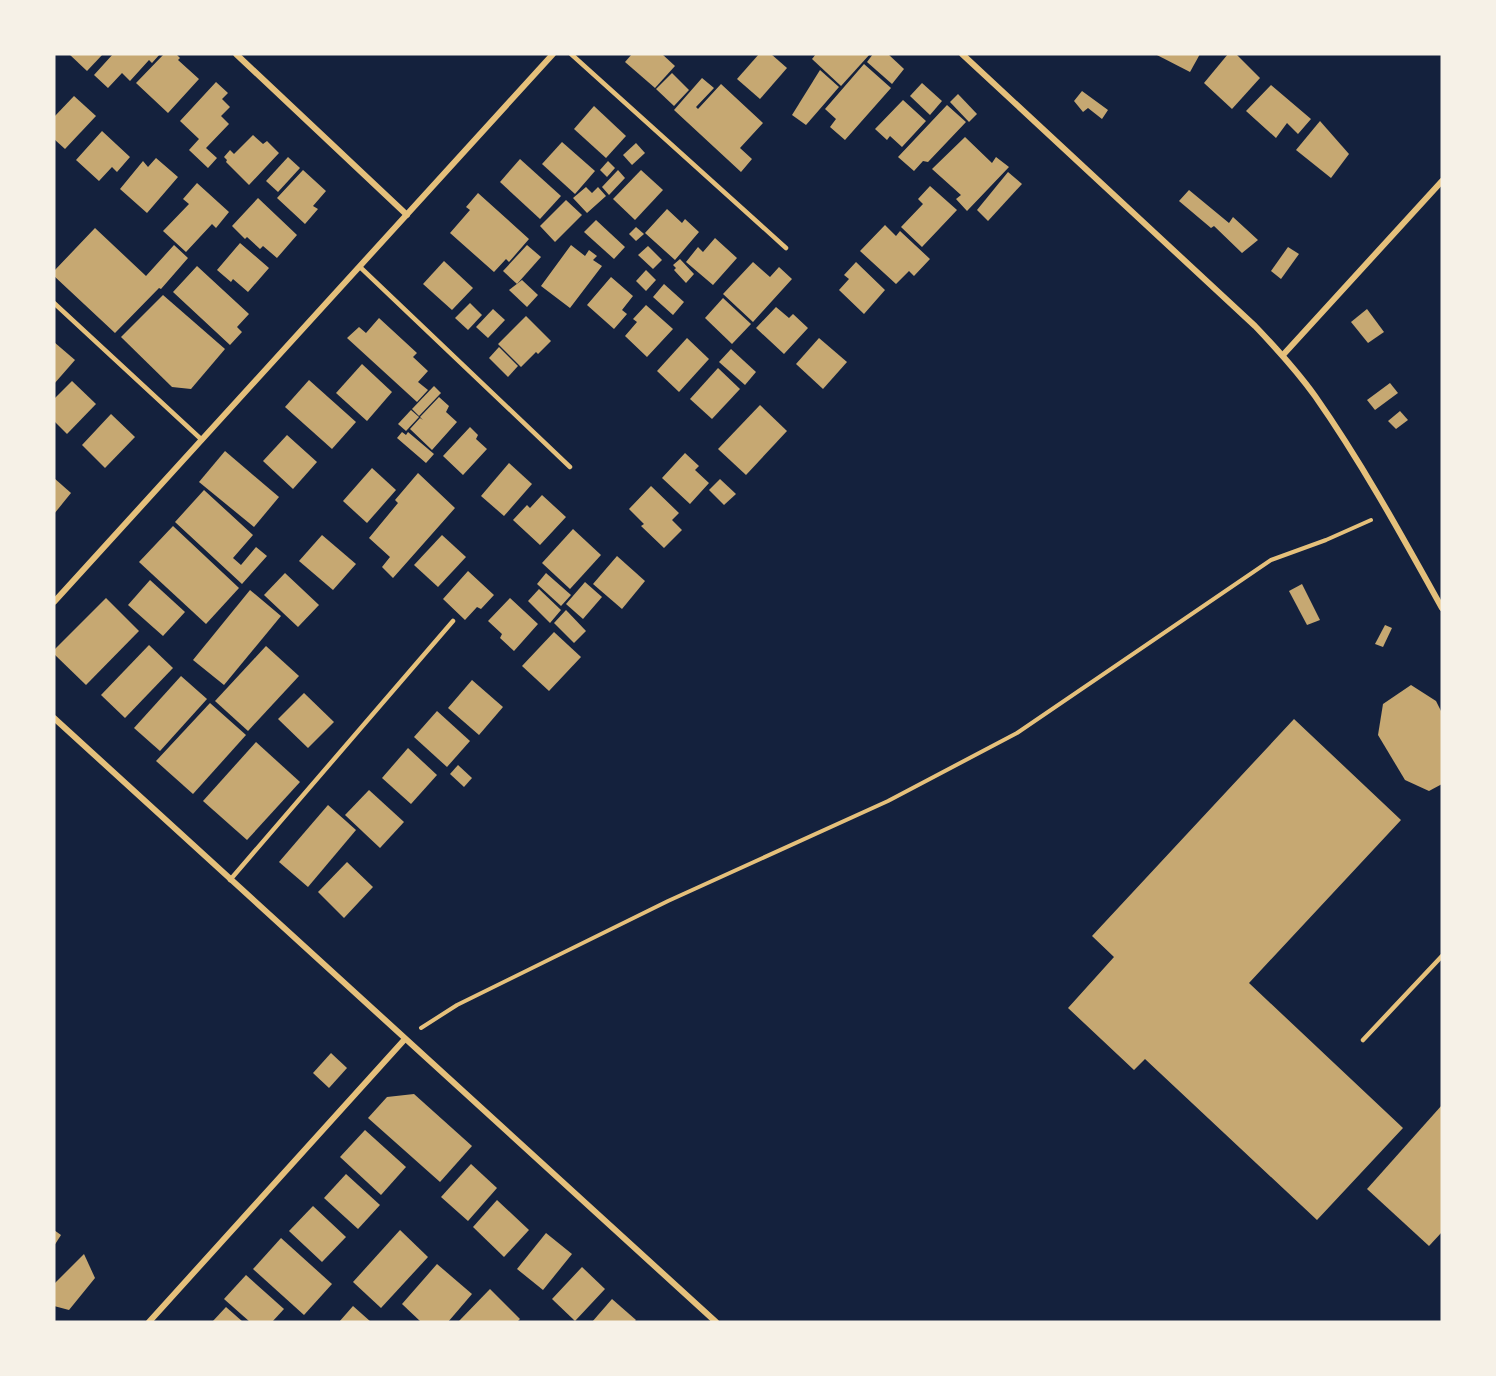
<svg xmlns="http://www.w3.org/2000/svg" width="1496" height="1376" font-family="Mulish,sans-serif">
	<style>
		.building { fill: #c6a872 }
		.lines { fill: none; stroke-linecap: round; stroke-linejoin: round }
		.path { stroke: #e5c07b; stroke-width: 4 }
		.service { stroke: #e5c07b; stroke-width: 4.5 }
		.minor { stroke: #e5c07b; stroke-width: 6 }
	</style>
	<rect width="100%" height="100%" fill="#14213d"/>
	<g class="building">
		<path d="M69,54H103L87,71Z"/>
		<path d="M113,54H160L152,63L149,60L130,81L122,73L108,88L94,75Z"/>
		<path d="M164,54H176L180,58L178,60L199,79L168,113L136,83Z"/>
		<path d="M632,54H662L675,66L655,88L625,62Z"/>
		<path d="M759,54H771L787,68L760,99L737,79Z"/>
		<path d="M816,54H870L841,86L812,59Z"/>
		<path d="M873,54H888L904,69L892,84L867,62Z"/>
		<path d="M1155,54H1200L1190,72Z"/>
		<path d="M1228,54H1236L1260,78L1232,109L1204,83Z"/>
		<path d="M864,64L891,88L845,140L830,127L836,119L825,109Z"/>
		<path d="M820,70L839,87L806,125L792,115Z"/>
		<path d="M672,73L689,90L674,106L656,89Z"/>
		<path d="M702,78L714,88L696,107L698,109L721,84L763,123L740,148L752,159L741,172L674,110Z"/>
		<path d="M216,82L228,93L222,99L230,107L221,116L229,124L206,148L217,158L208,168L189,150L199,139L180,121Z"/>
		<path d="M922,83L942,101L930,115L910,96Z"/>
		<path d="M1271,85L1311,119L1298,134L1287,123L1276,138L1246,111Z"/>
		<path d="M1082,91L1108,110L1102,119L1088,108L1083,112L1074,101Z"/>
		<path d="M958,94L977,114L969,122L950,102Z"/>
		<path d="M74,96L96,116L65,149L54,139V117Z"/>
		<path d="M903,100L926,121L902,147L890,136L887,140L875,129Z"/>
		<path d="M947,105L966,122L928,162L923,161L914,171L898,157Z"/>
		<path d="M594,106L626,136L606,158L574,129Z"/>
		<path d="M1320,121L1349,154L1331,178L1296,150Z"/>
		<path d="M102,131L130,157L117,172L112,167L99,181L76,160Z"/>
		<path d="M253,135L263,144L267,141L279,153L249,185L226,162L227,160L224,157L230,150L234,154Z"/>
		<path d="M965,137L992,163L996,157L1009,167L967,211L956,199L961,195L932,169Z"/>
		<path d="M562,142L595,171L575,194L542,164Z"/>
		<path d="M636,143L645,153L632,165L623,155Z"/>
		<path d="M288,157L300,168L278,192L266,181Z"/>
		<path d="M156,158L178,177L147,213L120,189L143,161L148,167Z"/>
		<path d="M520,159L561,196L540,219L500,182Z"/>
		<path d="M608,161L615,168L607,177L600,170Z"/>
		<path d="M303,170L326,191L313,206L318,209L305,224L277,198Z"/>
		<path d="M618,170L625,178L609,195L602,187Z"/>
		<path d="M641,170L663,190L635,220L613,199Z"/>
		<path d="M1008,172L1022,184L988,221L977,210Z"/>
		<path d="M197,183L229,212L216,228L212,224L186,252L163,231L189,204L183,199Z"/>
		<path d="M930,186L957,210L922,247L901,227L923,204L918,199Z"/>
		<path d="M586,187L592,193L598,187L606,196L587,213L573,198Z"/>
		<path d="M1189,190L1229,223L1233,217L1258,240L1242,253L1214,226L1211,228L1179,201Z"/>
		<path d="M478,193L529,239L509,262L506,259L494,272L450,233L470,210L466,207Z"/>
		<path d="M258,198L297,235L277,258L263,246L260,249L247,237L245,239L232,226Z"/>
		<path d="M566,200L582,215L555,242L540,226Z"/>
		<path d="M667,209L682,223L685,219L699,232L675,260L645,233Z"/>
		<path d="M596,220L625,247L614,259L584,232Z"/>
		<path d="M885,225L896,236L900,231L930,259L914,276L909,271L896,284L860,251Z"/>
		<path d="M636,227L644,234L636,241L629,234Z"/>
		<path d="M95,228L146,276L174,245L188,258L161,289L159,288L115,333L54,276V271Z"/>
		<path d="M715,238L737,258L713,285L686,262L698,247L703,252Z"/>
		<path d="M240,243L269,268L248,292L233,279L231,282L217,270Z"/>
		<path d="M527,245L541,257L517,284L503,271Z"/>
		<path d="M571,245L585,256L589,250L597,256L593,260L602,266L570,308L541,286Z"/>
		<path d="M648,246L662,260L653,269L638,255Z"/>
		<path d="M1288,247L1299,254L1281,279L1271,271Z"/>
		<path d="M680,259L694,274L686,283L674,270L676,268L673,265Z"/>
		<path d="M444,261L473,288L452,310L423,284Z"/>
		<path d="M753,262L770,277L779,267L792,279L753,322L723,294Z"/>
		<path d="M856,262L885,290L864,314L839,290L849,279L844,275Z"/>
		<path d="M197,266L249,314L237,327L242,332L230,345L173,292Z"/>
		<path d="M646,270L656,280L646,291L636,281Z"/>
		<path d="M611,277L633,296L622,310L627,314L614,329L587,305Z"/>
		<path d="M522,280L538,295L527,307L509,290Z"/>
		<path d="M664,284L684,302L673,315L653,297Z"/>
		<path d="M163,295L225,349L191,389L172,387L121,337Z"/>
		<path d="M723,298L751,324L732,344L705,318Z"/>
		<path d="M470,303L482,315L468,330L455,318Z"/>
		<path d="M646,305L673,329L647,357L625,336L637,322L633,319Z"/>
		<path d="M776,307L789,318L793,314L808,328L784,354L756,328Z"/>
		<path d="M493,309L505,320L488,338L476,327Z"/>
		<path d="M1367,309L1384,332L1368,343L1351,322Z"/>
		<path d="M526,316L551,341L538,354L536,352L521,367L498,344Z"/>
		<path d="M379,318L417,353L413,357L428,371L418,382L428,390L417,402L347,338L359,327L366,333Z"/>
		<path d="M687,338L709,359L679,392L657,371Z"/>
		<path d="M819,338L847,362L823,389L796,364Z"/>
		<path d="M54,342L75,360L54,384Z"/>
		<path d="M499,347L518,366L508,377L489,358Z"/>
		<path d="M731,349L756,372L745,385L719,362Z"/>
		<path d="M362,364L392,392L367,421L336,393Z"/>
		<path d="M718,368L740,389L712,419L690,399Z"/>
		<path d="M309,380L356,422L332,449L285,407Z"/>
		<path d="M72,381L96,404L67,434L54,421V399Z"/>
		<path d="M1390,383L1398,393L1375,410L1367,400Z"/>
		<path d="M434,386L441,393L419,416L412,409Z"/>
		<path d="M439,397L449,406L446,412L457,422L432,450L410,429L420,418L423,420L420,417Z"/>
		<path d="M760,405L787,431L746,475L718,449Z"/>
		<path d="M411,410L419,417L406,431L398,424Z"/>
		<path d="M1400,411L1408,420L1396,429L1388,421Z"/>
		<path d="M111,414L135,437L105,468L82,445Z"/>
		<path d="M470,427L478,435L476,439L487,449L463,475L443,456Z"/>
		<path d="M402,432L406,435L408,432L434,454L426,463L397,438Z"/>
		<path d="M287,435L317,462L293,489L263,461Z"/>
		<path d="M225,451L279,497L254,527L199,482Z"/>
		<path d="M685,453L699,466L695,470L709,483L690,504L662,478Z"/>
		<path d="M509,463L532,484L504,516L481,496Z"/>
		<path d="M372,468L396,490L367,523L343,501Z"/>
		<path d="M418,473L455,508L393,578L382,567L390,557L369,538L398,503L395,500Z"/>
		<path d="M54,478L71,493L54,514Z"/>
		<path d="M720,479L736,494L724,505L709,490Z"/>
		<path d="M651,486L679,513L672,520L682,530L664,548L641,526L644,524L629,509Z"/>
		<path d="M204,490L253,535L233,558L241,565L256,547L267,556L242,584L175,522Z"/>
		<path d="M542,495L566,517L540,545L513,520L527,505L530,508Z"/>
		<path d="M173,526L239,588L206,624L139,562Z"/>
		<path d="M573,529L601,555L570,589L542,563Z"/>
		<path d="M322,535L356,564L333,590L299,561Z"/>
		<path d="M442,535L466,557L438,587L414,565Z"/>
		<path d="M617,556L645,581L622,609L593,584Z"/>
		<path d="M468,571L494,595L481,609L477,607L465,620L443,599Z"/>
		<path d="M285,573L319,605L298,627L264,595Z"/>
		<path d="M546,573L571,595L561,606L537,584Z"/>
		<path d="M150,580L185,612L163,636L128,605Z"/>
		<path d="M585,582L602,597L583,619L566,604Z"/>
		<path d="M1302,584L1320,620L1307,625L1289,591Z"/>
		<path d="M539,589L561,610L550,623L528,601Z"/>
		<path d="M250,590L281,616L224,685L193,660Z"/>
		<path d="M106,598L139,631L86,685L54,654V650Z"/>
		<path d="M510,598L538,624L514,651L500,638L502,634L488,621Z"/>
		<path d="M566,610L586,631L574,643L554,623Z"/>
		<path d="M1385,625L1392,628L1383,647L1375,644Z"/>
		<path d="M554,632L581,657L549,691L522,666Z"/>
		<path d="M149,645L173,668L125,718L101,695Z"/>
		<path d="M266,646L299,676L248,731L215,701Z"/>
		<path d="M181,676L207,699L160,751L134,728Z"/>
		<path d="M472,680L503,707L479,735L448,708Z"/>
		<path d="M1411,685L1436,701L1442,713V784L1429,791L1405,780L1378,735L1383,704Z"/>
		<path d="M304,693L334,722L308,748L278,719Z"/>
		<path d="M210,703L246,735L193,794L156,761Z"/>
		<path d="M437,711L470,741L447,767L414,737Z"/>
		<path d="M1294,719L1401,820L1249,983L1403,1128L1317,1220L1145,1059L1134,1070L1068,1008L1114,957L1092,936Z"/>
		<path d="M256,742L300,782L247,840L203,801Z"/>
		<path d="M408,748L437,775L411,804L382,778Z"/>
		<path d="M458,765L472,778L464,787L450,774Z"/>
		<path d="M369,790L404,822L380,848L345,815Z"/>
		<path d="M328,805L356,830L308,887L279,862Z"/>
		<path d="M347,862L373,887L344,918L318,892Z"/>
		<path d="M331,1053L347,1068L329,1088L313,1073Z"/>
		<path d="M414,1094L472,1146L440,1182L368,1118L387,1097Z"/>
		<path d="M1442,1105V1232L1429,1246L1367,1189Z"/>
		<path d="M365,1130L406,1167L381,1195L340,1157Z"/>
		<path d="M471,1164L497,1188L468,1221L441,1197Z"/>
		<path d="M346,1174L380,1205L358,1229L324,1198Z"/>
		<path d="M497,1200L529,1230L504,1257L473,1227Z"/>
		<path d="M313,1206L346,1237L322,1262L289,1231Z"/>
		<path d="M54,1230L61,1235L54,1246Z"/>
		<path d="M400,1230L428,1257L381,1308L353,1282Z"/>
		<path d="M546,1233L572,1254L543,1290L517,1269Z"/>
		<path d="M281,1238L332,1284L304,1315L253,1269Z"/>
		<path d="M84,1254L95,1278L69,1310L54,1306V1284Z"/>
		<path d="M437,1264L472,1294L448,1322H421L402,1304Z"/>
		<path d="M582,1267L605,1289L575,1321L552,1299Z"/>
		<path d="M246,1275L284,1309L272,1322H250L224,1299Z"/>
		<path d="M490,1289L520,1319L517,1322H458Z"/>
		<path d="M612,1299L636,1320L634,1322H592Z"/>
		<path d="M353,1306L371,1322H339Z"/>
		<path d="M226,1307L243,1322H212Z"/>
	</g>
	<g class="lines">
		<path class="path" d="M421,1028L457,1005L668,901L888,801L1017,733L1271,560L1326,540L1371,520"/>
		<g class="service">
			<path d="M571,54L786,248"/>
			<path d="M360,267L570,467"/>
			<path d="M54,303L202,440"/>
			<path d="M230,880L453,621"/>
			<path d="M1363,1040L1442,956"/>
		</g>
		<g class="minor">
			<path d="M236,54L407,215"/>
			<path d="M962,54L1255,326C1276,348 1297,371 1315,396C1362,463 1402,536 1442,608"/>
			<path d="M1283,355L1442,181"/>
			<path d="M54,602L553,54"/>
			<path d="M54,718L716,1322"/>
			<path d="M149,1322L405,1039"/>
		</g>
	</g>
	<rect width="1496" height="1376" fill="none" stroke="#f6f1e7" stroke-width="111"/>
</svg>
